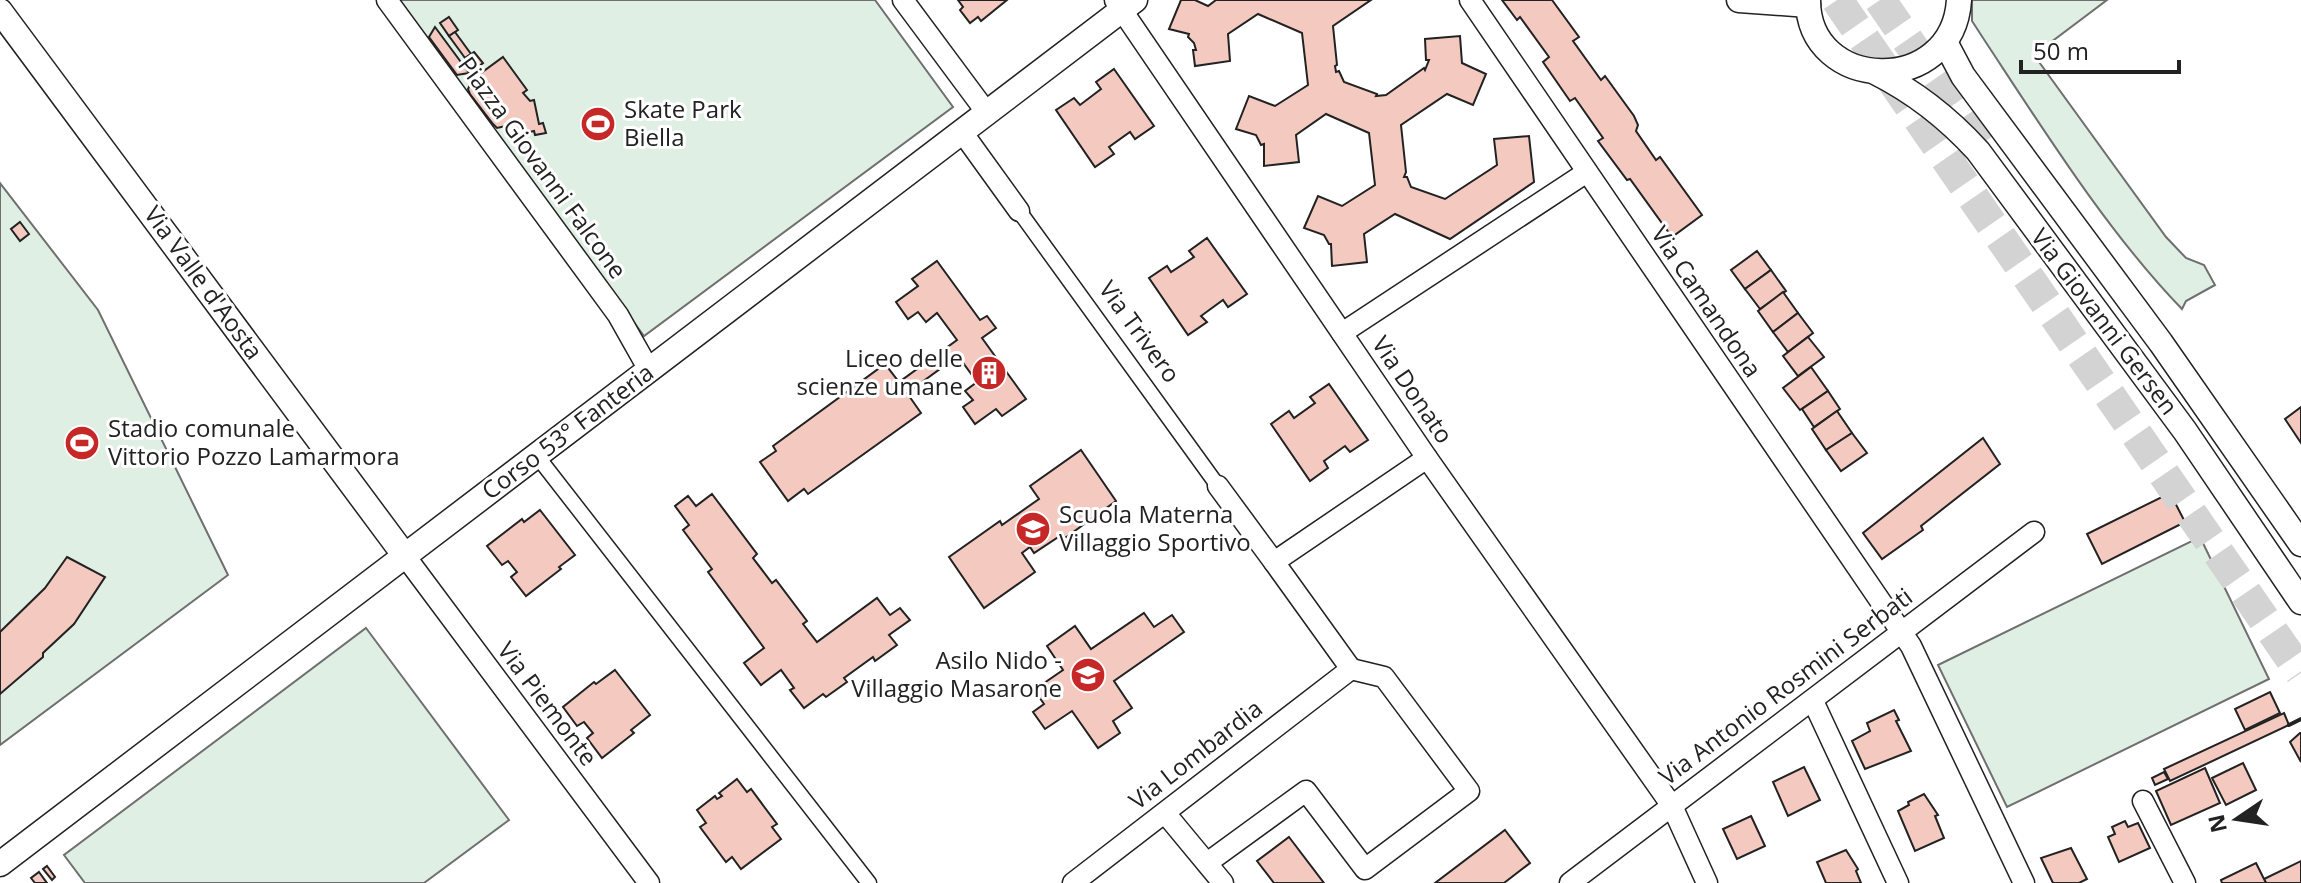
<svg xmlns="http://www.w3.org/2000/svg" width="2301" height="883" font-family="'Open Sans',sans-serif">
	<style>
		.green { fill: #e0efe3; stroke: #6f6f6f; stroke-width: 2 }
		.building { fill: #f3c9c0; stroke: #222; stroke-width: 2 }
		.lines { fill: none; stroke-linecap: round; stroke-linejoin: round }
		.trunk-tunnel { stroke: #d3d3d3; stroke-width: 32; stroke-dasharray: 32 16; stroke-linecap: butt }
		.pedestrian-casing { stroke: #222; stroke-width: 17 }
		.minor-casing { stroke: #222; stroke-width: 23 }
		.tertiary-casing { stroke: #222; stroke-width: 27 }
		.pedestrian { stroke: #fff; stroke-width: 14 }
		.minor { stroke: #fff; stroke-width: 20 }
		.tertiary { stroke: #fff; stroke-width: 24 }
		.wall { stroke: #222; stroke-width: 4 }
		.labels { text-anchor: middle; stroke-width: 6; stroke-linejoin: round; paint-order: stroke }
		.poi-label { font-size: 24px; fill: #222; stroke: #fff; text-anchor: start }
		.street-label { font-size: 24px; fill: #222; stroke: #fff }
	</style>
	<rect width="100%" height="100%" fill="#fff"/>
	<g class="green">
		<path d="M397,0H875L953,107L644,336Z"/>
		<path d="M1972,0H2107L2034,55L2166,237L2186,258L2204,265L2215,285L2186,301L2182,309C2109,234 2043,129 1985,41L1972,21Z"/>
		<path d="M0,183L98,310L228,575L0,745Z"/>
		<path d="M2200,537L2269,679L2007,807L1938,665Z"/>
		<path d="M366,628L509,820L424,883H85L64,855Z"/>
	</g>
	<g class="building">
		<path d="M958,0H1007L981,21L978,17L970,23L960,10L963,7Z"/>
		<path d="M1181,0H1195L1208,6L1216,0H1371L1333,26L1337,65L1335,66L1336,72L1339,71L1344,82L1377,94L1376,96L1386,95L1424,68L1425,70L1429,60H1426L1425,39L1460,36L1462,63L1486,74L1473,105L1447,94L1401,125L1406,172L1404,177H1407L1411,187L1445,199L1497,165L1494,139L1529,136L1534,182L1450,239L1395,214L1364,234L1367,262L1332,266L1331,244H1329L1324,235L1304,228L1318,196L1342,206L1375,185L1369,133L1326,114L1296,135L1299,162L1264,166V144L1261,145L1256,135L1236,129L1249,96L1275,106L1308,85L1302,33L1258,14L1228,34L1230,61L1195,66L1193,50H1196L1194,43L1188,37L1189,34L1169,29Z"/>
		<path d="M1502,0H1552L1579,37L1573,41L1601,80L1605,76L1634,116L1638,125L1636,131L1656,160L1660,157L1702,215L1672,237L1630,179L1627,180L1598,141L1603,138L1575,98L1570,101L1543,62L1549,57L1520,17L1517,20Z"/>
		<path d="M449,17L458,30L449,36L440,23Z"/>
		<path d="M435,27L469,73L457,75L429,37Z"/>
		<path d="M455,32L471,54L465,58L449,36Z"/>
		<path d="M474,52L483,63L474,70L465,58Z"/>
		<path d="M503,57L527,90L523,93L530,101L534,100L539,124L543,123L546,133L535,135L534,131L508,137L506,126L497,128L493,124L470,94L468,89L473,79Z"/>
		<path d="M1114,69L1154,126L1135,139L1130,132L1109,147L1114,154L1095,167L1056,110L1074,98L1080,105L1101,89L1096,82Z"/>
		<path d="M20,222L29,234L20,241L11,229Z"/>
		<path d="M1207,238L1247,294L1228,307L1223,300L1201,316L1207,322L1188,335L1149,278L1167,266L1171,272L1194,257L1189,251Z"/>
		<path d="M1757,251L1771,270L1745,289L1731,270Z"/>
		<path d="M937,261L980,320L987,316L996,328L982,338L1026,399L1002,416L996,409L975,424L963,407L973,400L965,391L977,382L958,356L907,393L921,413L808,494L804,489L788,501L760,462L776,451L773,446L885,364L899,382L957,340L937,313L926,322L918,312L908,319L896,302L918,286L912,279Z"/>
		<path d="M1771,270L1786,291L1760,309L1745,289Z"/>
		<path d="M1783,292L1798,313L1773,332L1758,311Z"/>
		<path d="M1798,313L1813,333L1788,352L1773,332Z"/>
		<path d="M1808,337L1824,357L1798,376L1783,356Z"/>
		<path d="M1811,367L1828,391L1800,410L1783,388Z"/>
		<path d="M1329,384L1368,440L1350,452L1345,446L1324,461L1328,468L1310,481L1271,424L1289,411L1294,418L1315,403L1310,397Z"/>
		<path d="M1828,391L1840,409L1814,427L1802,409Z"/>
		<path d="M2301,407V443L2285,419Z"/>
		<path d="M1837,411L1852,433L1826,450L1812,429Z"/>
		<path d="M1852,433L1867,453L1841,471L1826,450Z"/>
		<path d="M1983,438L2000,464L1921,526L1923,530L1882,559L1863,533Z"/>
		<path d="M1081,450L1116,501L1065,538L1063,534L1034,553L1030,547L1022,553L1035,572L984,608L949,557L1000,521L1002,525L1039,499L1030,486Z"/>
		<path d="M2170,493L2185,522L2102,564L2087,534Z"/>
		<path d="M712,494L757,554L753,558L772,583L776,580L807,621L803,624L817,642L877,598L890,615L900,608L910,620L889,635L897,645L875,661L873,657L844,678L847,682L826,697L823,694L804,708L790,690L794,688L781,670L761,685L744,663L764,648L708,572L712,569L683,530L689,525L675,506L688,496L696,506Z"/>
		<path d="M540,510L575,555L559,567L561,569L526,596L511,577L517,572L508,561L502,565L487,546L522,519L524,522Z"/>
		<path d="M67,557L105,577L74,624L43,653V657L0,694V632L45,588Z"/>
		<path d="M1144,613L1154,627L1172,615L1184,632L1114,681L1132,708L1113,721L1120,733L1098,748L1072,711L1045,729L1033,712L1044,704L1034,690L1063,670L1047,646L1075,626L1091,649Z"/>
		<path d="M615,670L650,715L631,730L634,733L602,758L587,738L593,733L584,722L577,726L563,707L594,682L596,684Z"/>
		<path d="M2270,692L2280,713L2245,730L2235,709Z"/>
		<path d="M1894,710L1899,720L1896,721L1911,751L1865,769L1852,741L1870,731L1867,723Z"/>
		<path d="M2284,713L2289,725L2170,781L2164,769Z"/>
		<path d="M2300,733H2301V762L2290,742Z"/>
		<path d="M2243,763L2256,790L2226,805L2212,778Z"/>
		<path d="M1804,767L1820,800L1788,816L1773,782Z"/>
		<path d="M2205,768L2220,803L2171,825L2156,791Z"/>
		<path d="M2164,772L2168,779L2155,785L2152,778Z"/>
		<path d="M737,779L747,792L751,789L777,824L772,827L781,839L741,869L732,857L726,862L700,827L706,823L697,810L715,796L717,799L722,796L719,793Z"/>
		<path d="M1924,794L1938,815L1935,816L1944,838L1915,851L1898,811L1909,805L1908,802Z"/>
		<path d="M1751,816L1765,846L1737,859L1723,829Z"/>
		<path d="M2125,821L2128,827L2138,823L2150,848L2119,862L2108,837L2115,834L2112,827Z"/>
		<path d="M1505,830L1530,863L1504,883H1435Z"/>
		<path d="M1289,837L1324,883H1274L1257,861Z"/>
		<path d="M2071,848L2087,879L2079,883H2053L2041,858Z"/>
		<path d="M1846,850L1858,869L1856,871L1861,883H1826L1817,862Z"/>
		<path d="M2301,861V883H2266L2264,879Z"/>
		<path d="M2256,863L2266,883H2222L2221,880Z"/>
		<path d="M47,866L55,877L52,880L43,869Z"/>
		<path d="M39,872L47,883H35L31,878Z"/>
	</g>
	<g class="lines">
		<g class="trunk-tunnel">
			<path d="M1837,0L2301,673"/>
			<path d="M1880,0L1983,150"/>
		</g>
		<defs>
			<g id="pedestrian">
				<path d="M1019,211L1218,486"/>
				<path d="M537,456L869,883"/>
			</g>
			<g id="minor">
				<path d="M387,0L618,315L649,370"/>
				<path d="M903,0L987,113"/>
				<path d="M1115,0L1427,458L1672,806L1707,883"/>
				<path d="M1470,0L1911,646L2024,883"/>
				<path d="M962,132L1019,211"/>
				<path d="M1342,333L1587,172"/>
				<path d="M1218,486L1274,562"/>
				<path d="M405,556L649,883"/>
				<path d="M1813,701L1898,883"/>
				<path d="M2143,801L2185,883"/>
				<path d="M1165,813L1223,883"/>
				<path d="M1207,863L1306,791L1365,869L1469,791L1384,677L1351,669"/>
				<path d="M1073,883L1351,669L1274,562L1427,458"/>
				<path d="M1570,883L2034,532"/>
			</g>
			<g id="tertiary">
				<path d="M1739,0L1808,5"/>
				<path d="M1808,0C1808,93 1953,97 1959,0"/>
				<path d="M0,11L405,556"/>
				<path d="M1945,42L1963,76L2161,343L2301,544"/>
				<path d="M1875,72C1915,92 1948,118 1978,151L2185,431L2301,602"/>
				<path d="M0,864L1135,0"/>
			</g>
		</defs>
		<use href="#pedestrian" class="pedestrian-casing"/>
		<use href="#minor" class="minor-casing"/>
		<use href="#tertiary" class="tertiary-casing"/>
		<use href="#pedestrian" class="pedestrian"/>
		<use href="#minor" class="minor"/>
		<use href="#tertiary" class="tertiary"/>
		<path class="wall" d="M2289,725L2301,719"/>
	</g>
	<defs>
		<symbol id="stadium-disc" viewBox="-11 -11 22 22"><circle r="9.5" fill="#c62828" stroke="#fff"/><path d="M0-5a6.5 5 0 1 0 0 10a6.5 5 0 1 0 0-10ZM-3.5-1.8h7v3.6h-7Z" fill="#fff"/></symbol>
		<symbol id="building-disc" viewBox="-11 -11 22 22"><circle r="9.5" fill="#c62828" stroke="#fff"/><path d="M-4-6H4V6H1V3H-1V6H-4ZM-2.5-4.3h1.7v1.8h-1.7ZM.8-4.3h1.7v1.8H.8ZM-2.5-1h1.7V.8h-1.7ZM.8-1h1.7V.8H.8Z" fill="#fff"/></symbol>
		<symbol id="school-disc" viewBox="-11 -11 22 22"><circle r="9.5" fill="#c62828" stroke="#fff"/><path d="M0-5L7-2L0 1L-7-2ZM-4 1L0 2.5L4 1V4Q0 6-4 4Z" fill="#fff"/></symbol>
	</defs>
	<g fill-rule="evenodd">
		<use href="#stadium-disc" x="578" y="104" width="40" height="40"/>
		<use href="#building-disc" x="969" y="353" width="40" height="40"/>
		<use href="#stadium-disc" x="62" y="423" width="40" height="40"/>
		<use href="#school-disc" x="1013" y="509" width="40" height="40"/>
		<use href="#school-disc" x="1068" y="655" width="40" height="40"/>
	</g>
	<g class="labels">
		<g class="poi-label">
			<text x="624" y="118">Skate Park<tspan x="624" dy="28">Biella</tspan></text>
			<text x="963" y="367" text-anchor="end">Liceo delle<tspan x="963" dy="28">scienze umane</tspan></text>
			<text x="108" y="437">Stadio comunale<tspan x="108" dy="28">Vittorio Pozzo Lamarmora</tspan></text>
			<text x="1059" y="523">Scuola Materna<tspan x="1059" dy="28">Villaggio Sportivo</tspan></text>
			<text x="1062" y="669" text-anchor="end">Asilo Nido -<tspan x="1062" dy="28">Villaggio Masarone</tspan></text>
		</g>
		<g class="street-label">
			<text transform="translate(542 168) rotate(54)" y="8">Piazza Giovanni Falcone</text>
			<text transform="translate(203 283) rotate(54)" y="8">Via Valle d'Aosta</text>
			<text transform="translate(1706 302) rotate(56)" y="8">Via Camandona</text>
			<text transform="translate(2104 322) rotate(53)" y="8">Via Giovanni Gersen</text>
			<text transform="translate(1139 332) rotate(54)" y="8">Via Trivero</text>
			<text transform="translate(1412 390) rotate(56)" y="8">Via Donato</text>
			<text transform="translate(568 432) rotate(-37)" y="8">Corso 53° Fanteria</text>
			<text transform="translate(1786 687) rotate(-37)" y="8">Via Antonio Rosmini Serbati</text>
			<text transform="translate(547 704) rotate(53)" y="8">Via Piemonte</text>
			<text transform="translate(1196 755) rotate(-38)" y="8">Via Lombardia</text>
		</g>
	</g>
	<g transform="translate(2237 819) rotate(257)" stroke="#ffffff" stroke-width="6" paint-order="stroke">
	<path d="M0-6L14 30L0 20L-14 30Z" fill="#222222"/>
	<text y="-12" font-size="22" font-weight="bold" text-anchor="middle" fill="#222222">N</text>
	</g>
	<path d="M2021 60v12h158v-12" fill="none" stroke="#222222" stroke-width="4"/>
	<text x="2033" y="60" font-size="24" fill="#222222" stroke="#ffffff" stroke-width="6" paint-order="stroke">50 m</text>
</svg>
